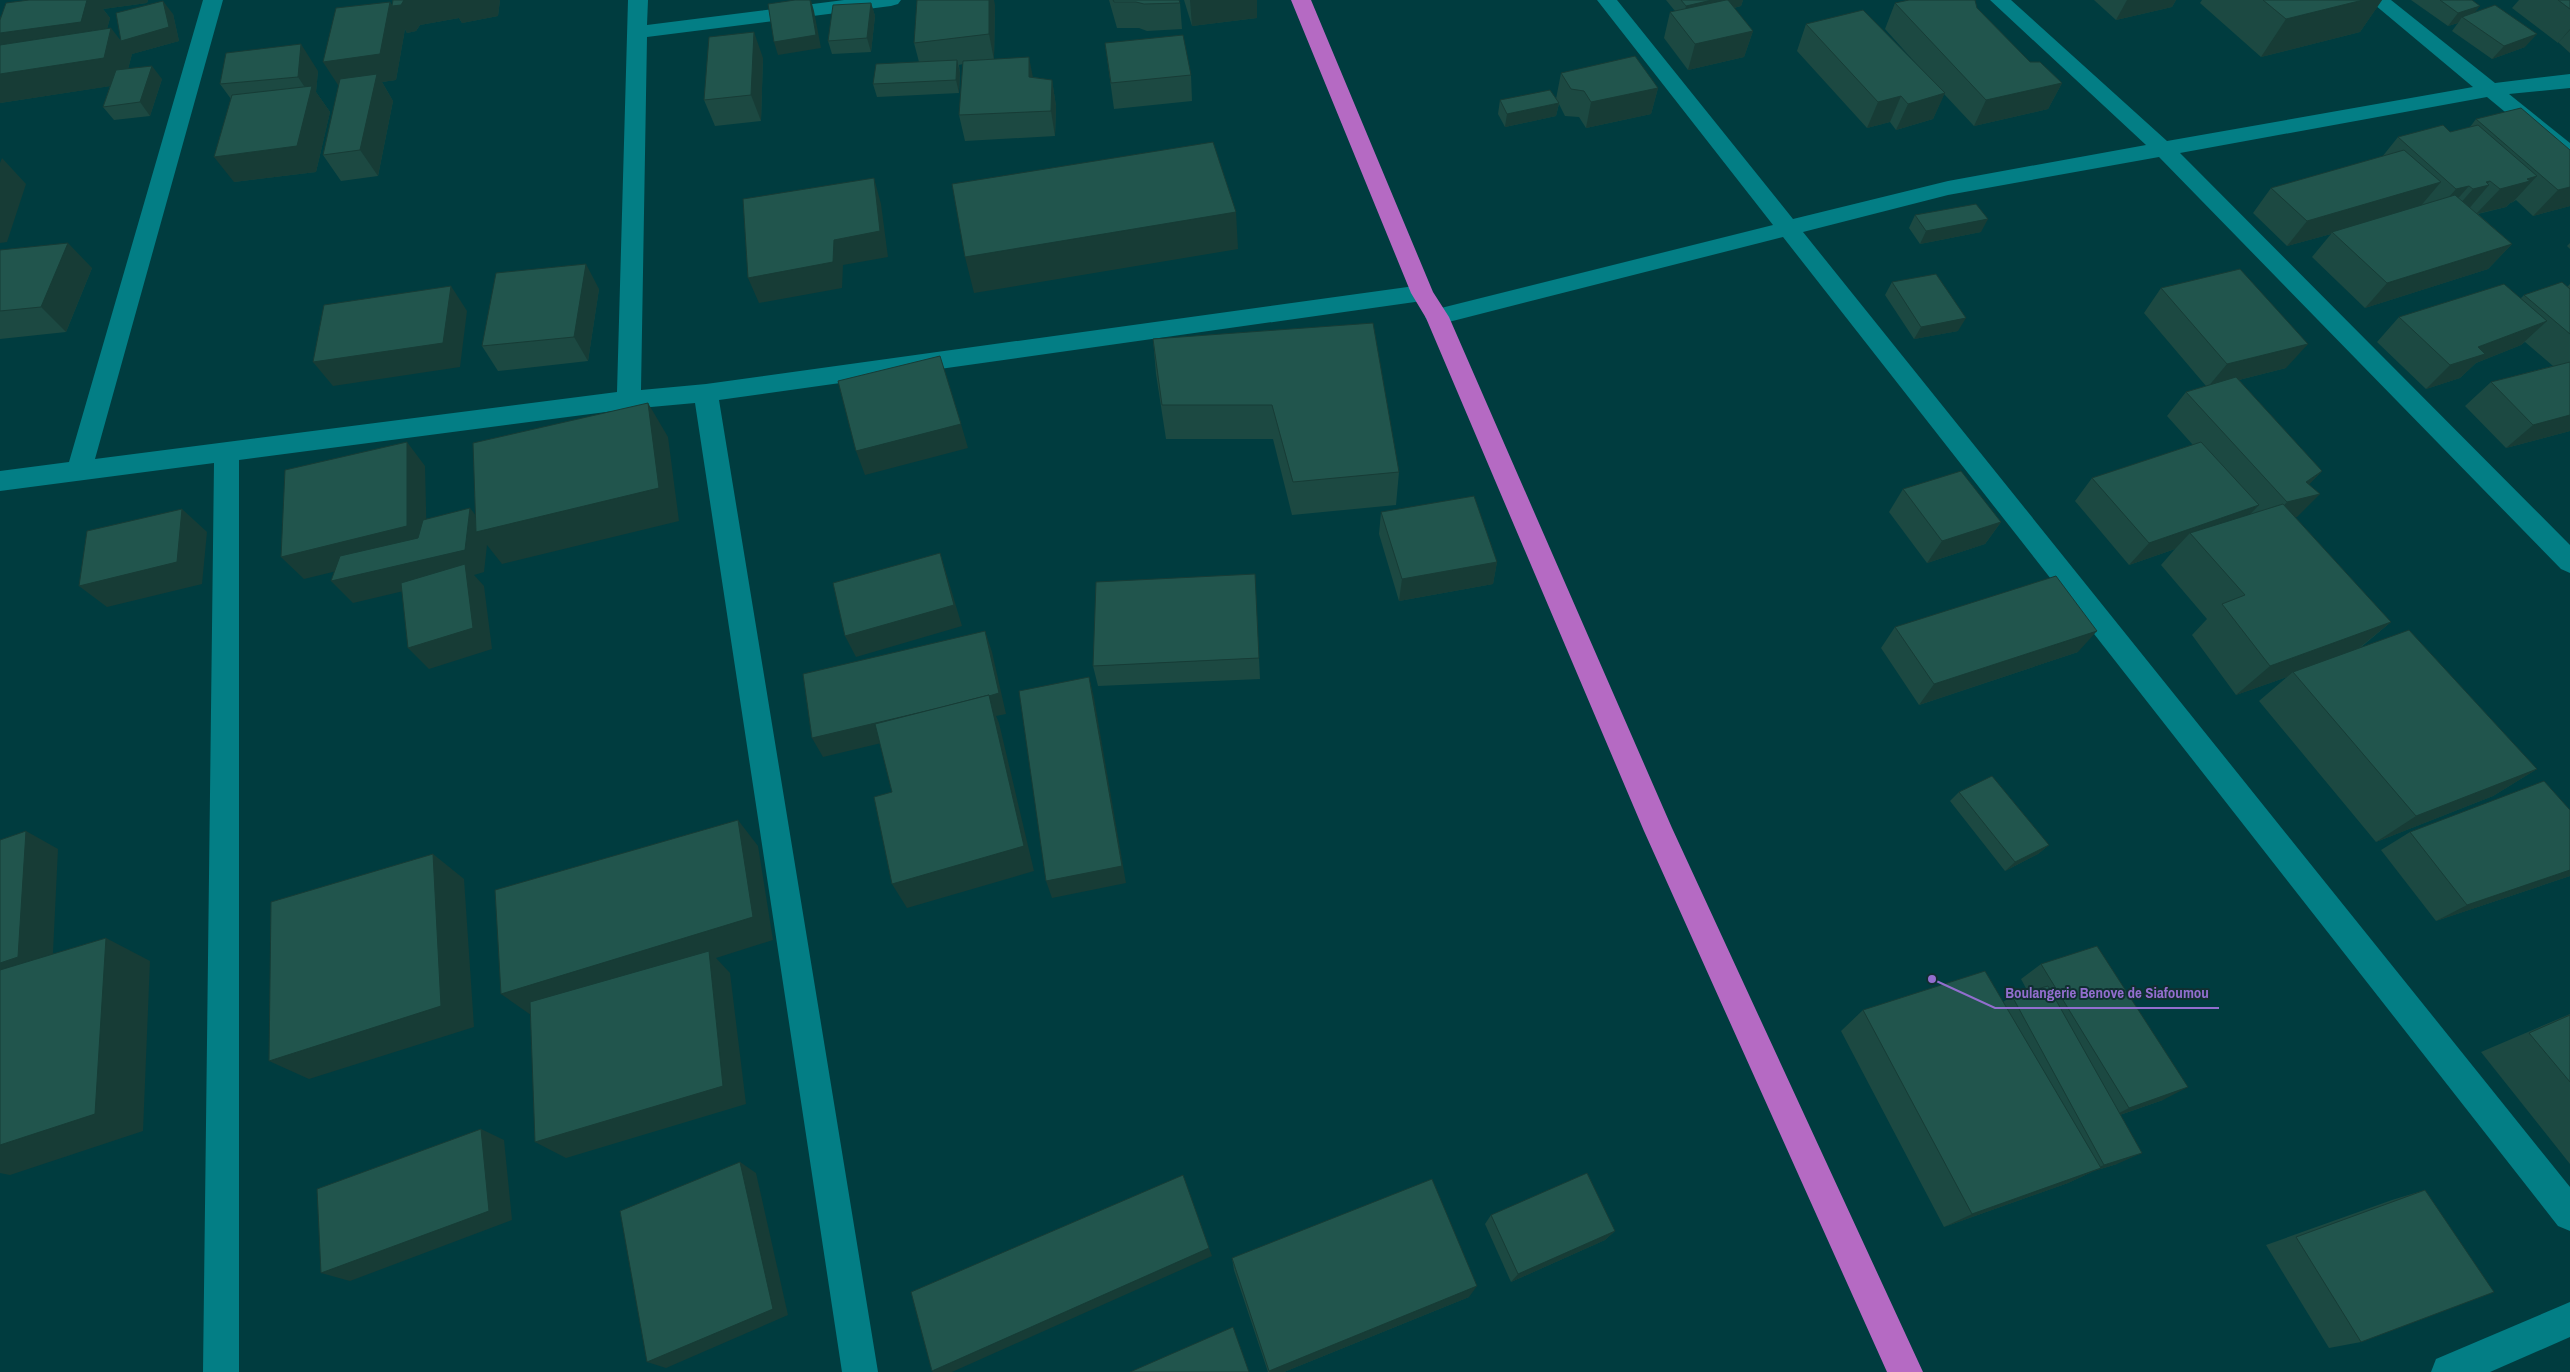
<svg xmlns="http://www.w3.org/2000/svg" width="2570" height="1372" font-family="'Archivo Narrow',sans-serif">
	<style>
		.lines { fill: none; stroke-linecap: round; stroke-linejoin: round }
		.minor { fill: #037e85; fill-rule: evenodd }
		.highway { fill: #b56ac3; fill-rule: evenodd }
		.wall { fill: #1c4942 }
		.shaded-wall { fill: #173c36 }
		.building { fill: #21554d; stroke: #173c36 }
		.leader { fill: none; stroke: #926ece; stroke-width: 2 }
		.callout-dot { fill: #926ece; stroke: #102f31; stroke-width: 2 }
		.callout-label { font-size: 15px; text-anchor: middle; font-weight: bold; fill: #926ece; stroke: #102f31; stroke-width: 4; stroke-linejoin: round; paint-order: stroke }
	</style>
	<rect width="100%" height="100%" fill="#003c3f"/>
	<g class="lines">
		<g class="minor">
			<path d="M203,0H223L95,459L617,392L628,0H648L647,25L844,0H901L898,4L891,6L647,37L641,390L706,384L1422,285L1430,287L1433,293L1430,299L1422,301L719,400L878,1372H842L695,403L629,409L239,460V1372H203L214,463L0,491V471L69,462Z"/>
			<path d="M1597,0H1617L1793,219L1948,181L2146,145L1990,0H2011L2167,141L2473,87L2369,0H2391L2495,83L2570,74V88L2509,94L2570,143V161L2562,159L2487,97L2180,153L2570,545V573L2561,569L2159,157L1948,195L1803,232L2570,1187V1231L2558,1226L1783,237L1437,325L1429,323L1425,317L1429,311L1773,225Z"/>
			<path d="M2570,1302V1337L2490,1372H2431L2436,1359Z"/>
		</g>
		<path class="highway" d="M1291,0H1311L1433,292L1449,317L1672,828L1923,1372H1887L1644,831L1426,318L1411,293Z"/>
	</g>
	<g class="wall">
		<path d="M29,0H148L147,3L103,9L110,18L107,29L121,41L173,14L179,41L132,54L128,69L162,79L150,116L114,120L103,107L110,86L0,103V16L1,18Z"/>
		<path d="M393,0H500L498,16L462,23L459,18L420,25L416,31L407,33L405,29L396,80L382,82L393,101L378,176L341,181L323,155L390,2L392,6Z"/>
		<path d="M1109,0H1179L1180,3L1182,29L1147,31L1139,28H1117Z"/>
		<path d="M1184,0H1257V18L1192,26Z"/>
		<path d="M1666,0H1743L1741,6L1734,8L1753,31L1744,57L1688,70L1664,38L1670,12L1675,11Z"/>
		<path d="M2094,0H2176L2172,7L2116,20Z"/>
		<path d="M2202,0H2382L2360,32L2261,57L2200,3Z"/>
		<path d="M2411,0H2472L2475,13L2525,47L2492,59L2452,31L2458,23L2448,26Z"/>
		<path d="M2519,0H2570V53L2559,43V42L2558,43L2512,8Z"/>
		<path d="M871,3L875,16L871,52L832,54L828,41Z"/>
		<path d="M1895,3L1977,8L2030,62L2062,83L2048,109L1974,126L1944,94L1933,119L1896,130L1890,122L1867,128L1797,51L1806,24L1929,78L1885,29Z"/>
		<path d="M995,5L994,59L1033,77L1052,80L1056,106L1055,136L965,141L959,115L963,64L959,65L960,73L959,93L877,97L873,84L919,62L914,43Z"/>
		<path d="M1105,43L1191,75L1192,101L1114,109Z"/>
		<path d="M763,58L761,121L715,126L704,100Z"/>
		<path d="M318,71L316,92L330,112L316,172L234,182L231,99L220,84Z"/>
		<path d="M1561,73L1658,88L1651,114L1586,128L1579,117L1565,116L1559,104L1556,116L1505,127L1498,114L1500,100L1556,99Z"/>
		<path d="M2476,119L2570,150V206L2533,216L2516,200L2513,202L2510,203L2506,207L2478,214L2512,244L2488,269L2365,308L2312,257L2331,234L2287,246L2253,213L2271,188L2382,157L2398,137L2450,132L2470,127Z"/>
		<path d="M1915,215L1981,232L1920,244L1909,228Z"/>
		<path d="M2570,243V249L2567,246Z"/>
		<path d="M0,250L92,268L66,332L0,339Z"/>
		<path d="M1892,282L1958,331L1914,339L1885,295Z"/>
		<path d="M2570,284V431L2506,448L2465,406L2491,382L2553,366L2525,342L2521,345L2476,363L2460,378L2426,389L2377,342L2399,317L2521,298L2524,295L2567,287Z"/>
		<path d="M2161,288L2286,368L2239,380L2322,471L2309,484L2297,517H2295L2391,622L2360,648L2537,769L2493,796L2376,842L2259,701L2287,677L2236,695L2192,635L2207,619L2161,565L2175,549L2129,565L2075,501L2092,478L2193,445L2167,416L2186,392L2206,386L2144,313Z"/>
		<path d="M599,289L588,361L498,371L482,346Z"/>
		<path d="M1153,339L1399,472L1396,505L1292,515L1273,439H1166L1156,374Z"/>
		<path d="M1903,489L2001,522L1985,544L1927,563L1889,512Z"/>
		<path d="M1381,512L1497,562L1493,584L1399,601L1379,534Z"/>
		<path d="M1895,627L2078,652L1919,705L1881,648Z"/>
		<path d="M1259,658L1260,679L1098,686L1093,666Z"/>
		<path d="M1959,792L2049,845L2038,854L2005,871L1950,801Z"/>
		<path d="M2410,832L2570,876L2436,921L2381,850Z"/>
		<path d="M2041,964L2163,1100L2120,1115L2117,1164L2094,1171L2068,1183L1944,1227L1841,1031L1863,1010L2003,1002L2012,996L2028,992L2021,979Z"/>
		<path d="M2570,1014V1164L2481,1052Z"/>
		<path d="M2425,1190L2361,1342L2329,1348L2266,1245L2392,1200Z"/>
		<path d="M1491,1215L1615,1231L1605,1240L1511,1282L1485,1224Z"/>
		<path d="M1232,1258L1469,1297L1284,1372H1268L1234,1270Z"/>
	</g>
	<g class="shaded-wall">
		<path d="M51,0H148L147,3L103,9L110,18L102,48L0,63V16L13,31Z"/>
		<path d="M404,0H500L498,16L462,23L459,18L420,25L416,31L407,33L405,29L396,80L382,82L393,101L378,176L360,150L340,88L323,62L390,2L393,6Z"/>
		<path d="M811,0L814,11L821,48L778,55L774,42Z"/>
		<path d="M989,0H994L995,5L994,60L989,34Z"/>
		<path d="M1190,0H1257V18L1192,26Z"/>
		<path d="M1712,0H1743L1741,6L1682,20L1686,6Z"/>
		<path d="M2127,0H2176L2172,7L2116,20Z"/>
		<path d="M2363,0H2382L2360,32L2261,57L2286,19Z"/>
		<path d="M163,1L173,14L179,41L132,54L124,84L0,103V74L111,28L121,41Z"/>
		<path d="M871,3L875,16L871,52L867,38Z"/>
		<path d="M2480,6L2470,19L2462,17L2458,23L2448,26L2458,13Z"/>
		<path d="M2570,29V30L2559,42L2558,43Z"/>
		<path d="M1753,31L1744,57L1688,70L1695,44Z"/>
		<path d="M754,32L763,58L761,121L751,95Z"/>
		<path d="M2537,34L2525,47L2492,59L2504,46Z"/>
		<path d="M301,44L318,71L316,92L330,112L316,172L234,182L214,157L310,95L298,77Z"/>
		<path d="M1029,57L1034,83L1029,77Z"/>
		<path d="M957,60L960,73L959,93L956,80Z"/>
		<path d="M152,66L162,79L150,116L140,102Z"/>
		<path d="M1052,80L1056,106L1055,136L1051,111Z"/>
		<path d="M2062,83L2048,109L1974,126L1986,100Z"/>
		<path d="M1658,88L1651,114L1586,128L1591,102Z"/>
		<path d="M1945,93L1933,119L1896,130L1908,104Z"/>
		<path d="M1901,96L1890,122L1867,128L1878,102Z"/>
		<path d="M1559,103L1556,116L1505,127L1507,114Z"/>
		<path d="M2,158L26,184L7,242L0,243V163Z"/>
		<path d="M2537,176L2513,202L2510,203L2506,207L2476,214L2500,189L2527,179Z"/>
		<path d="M874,178L881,204L888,257L843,265L842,288L759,303L748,278L834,240Z"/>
		<path d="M2490,181L2485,186L2489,185L2467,211L2450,215L2473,189Z"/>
		<path d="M2441,182L2419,208L2332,232L2331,234L2287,246L2307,221Z"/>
		<path d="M2469,186L2447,211L2434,214L2456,189Z"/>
		<path d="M2570,187V206L2533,216L2558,190Z"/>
		<path d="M1236,212L1238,249L974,293L965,257Z"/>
		<path d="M1988,219L1981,232L1920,244L1926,231Z"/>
		<path d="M68,243L92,268L66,332L41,307Z"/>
		<path d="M2512,244L2488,269L2365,308L2387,283Z"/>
		<path d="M586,264L599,289L588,361L574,337Z"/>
		<path d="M451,286L467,311L460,367L333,386L313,362Z"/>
		<path d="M1966,318L1958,331L1914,339L1921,327Z"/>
		<path d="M2547,321L2521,345L2476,363L2460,378L2426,389L2450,365L2478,347Z"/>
		<path d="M2308,344L2286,368L2207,388L2227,364Z"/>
		<path d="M648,403L668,437L679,521L502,564L487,545L484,572L474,575L484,586L492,649L429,669L408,648L467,576L353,603L331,581L465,550L470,508L487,530Z"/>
		<path d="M2570,415V431L2506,448L2533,425Z"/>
		<path d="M961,424L968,448L865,475L856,451Z"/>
		<path d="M407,442L425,466L427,549L304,579L281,557Z"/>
		<path d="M2322,471L2300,494H2320L2297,517L2265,525L2306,482Z"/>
		<path d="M2259,505L2237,528L2190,533L2175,549L2129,565L2149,543Z"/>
		<path d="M182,509L207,532L202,584L107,607L79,586Z"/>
		<path d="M2001,522L1985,544L1927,563L1942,541Z"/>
		<path d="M940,553L947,576L962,626L856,657L845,636Z"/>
		<path d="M1497,562L1493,584L1399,601L1402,579Z"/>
		<path d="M2391,622L2354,652L2293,672L2287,677L2236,695L2270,666Z"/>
		<path d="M985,631L992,652L1006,714L996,716L999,723L1034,871L907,908L892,884L994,716L823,757L812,738Z"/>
		<path d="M2097,631L2078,652L1919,705L1934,684Z"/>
		<path d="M1089,677L1094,698L1126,883L1052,898L1046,881Z"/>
		<path d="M2537,769L2493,796L2376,842L2416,816Z"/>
		<path d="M738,820L758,846L773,940L716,958L730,973L746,1104L566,1158L535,1142L531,1015L501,994Z"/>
		<path d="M26,831L58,849L52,973L0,989V963Z"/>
		<path d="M2049,845L2038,854L2005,871L2015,862Z"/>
		<path d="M433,854L464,879L474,1027L309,1079L269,1061Z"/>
		<path d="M2570,870V876L2436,921L2467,905Z"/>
		<path d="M106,938L150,961L143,1131L10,1175L0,1173V1145Z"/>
		<path d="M2188,1087L2163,1100L2105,1120L2129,1108Z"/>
		<path d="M481,1129L504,1140L512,1220L350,1281L321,1273Z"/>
		<path d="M2142,1153L2117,1164L2094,1171L2068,1183L1944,1227L1972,1214L2080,1175L2104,1165Z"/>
		<path d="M740,1162L756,1173L788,1315L666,1368L647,1362Z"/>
		<path d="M1615,1231L1605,1240L1511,1282L1518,1274Z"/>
		<path d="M1209,1248L1212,1256L952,1372H933L932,1371Z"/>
		<path d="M1477,1286L1469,1297L1284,1372H1269V1371Z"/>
	</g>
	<g class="building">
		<path d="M29,0H87L81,22L0,33V20L6,3Z"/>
		<path d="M393,0H404L401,5L392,6Z"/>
		<path d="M795,0H810L816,35L774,42L768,4Z"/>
		<path d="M917,0H989V34L914,43Z"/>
		<path d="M1113,0H1179L1180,3L1144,4L1136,2H1114Z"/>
		<path d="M1681,0H1712L1686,6Z"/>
		<path d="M1726,0H1728L1753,31L1695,44L1670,12Z"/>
		<path d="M1909,0H1975L1977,8L2030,62H2040L2062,83L1986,100L1895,3Z"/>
		<path d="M2263,0H2363L2286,19Z"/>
		<path d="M2440,0H2472L2480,6L2458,13Z"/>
		<path d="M2558,0H2570V9Z"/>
		<path d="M163,1L169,27L121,41L116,13Z"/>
		<path d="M390,2L380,54L323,62L336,8Z"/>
		<path d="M871,3L867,38L828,41L833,5Z"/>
		<path d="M2495,5L2537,34L2504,46L2462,17Z"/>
		<path d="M1863,10L1945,93L1908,104L1901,96L1878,102L1806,24Z"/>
		<path d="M111,28L104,58L0,74V45Z"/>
		<path d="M754,32L751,95L704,100L709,37Z"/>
		<path d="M1183,35L1191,75L1111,83L1105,43Z"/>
		<path d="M301,44L298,77L220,84L226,53Z"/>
		<path d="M1635,56L1658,88L1591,102L1584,91L1571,89L1561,73Z"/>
		<path d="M1029,57V77L1052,80L1051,111L959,115L963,61Z"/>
		<path d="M957,60L956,80L873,84L876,64Z"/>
		<path d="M152,66L140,102L103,107L116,70Z"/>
		<path d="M377,74L360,150L323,155L340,79Z"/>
		<path d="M312,86L297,146L214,157L232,95Z"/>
		<path d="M1550,90L1559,103L1507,114L1500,100Z"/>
		<path d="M2521,108L2570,150V187L2558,190L2476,119Z"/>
		<path d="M2443,125L2450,132L2478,125L2537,176L2527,179L2530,181L2500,189L2490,181L2486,182L2489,185L2473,189L2469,186L2456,189L2398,137Z"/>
		<path d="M1213,142L1236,212L965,257L952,184Z"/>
		<path d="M2404,150L2441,182L2307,221L2271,188Z"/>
		<path d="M874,178L880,231L834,240L833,262L748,278L743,199Z"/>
		<path d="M2455,195L2512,244L2387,283L2332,232Z"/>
		<path d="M1976,204L1988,219L1926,231L1915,215Z"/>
		<path d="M68,243L41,307L0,311V250Z"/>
		<path d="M586,264L574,337L482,346L496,273Z"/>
		<path d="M2240,269L2308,344L2227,364L2161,288Z"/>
		<path d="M1936,274L1966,318L1921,327L1892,282Z"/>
		<path d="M2562,282L2570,289V334L2524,295Z"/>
		<path d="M2504,284L2547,321L2478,347L2485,354L2450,365L2399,317Z"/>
		<path d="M451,286L443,343L313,362L324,305Z"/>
		<path d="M1373,323L1399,472L1293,482L1272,405H1162L1153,339Z"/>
		<path d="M940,356L961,424L856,451L838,381Z"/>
		<path d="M2570,362V415L2533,425L2491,382Z"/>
		<path d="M2236,377L2322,471L2306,482L2320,494L2287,502L2186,392Z"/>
		<path d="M648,403L659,488L476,532L473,443Z"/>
		<path d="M407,442V526L281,557L285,470Z"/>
		<path d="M2201,442L2259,505L2149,543L2092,478Z"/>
		<path d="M1961,471L2001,522L1942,541L1903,489Z"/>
		<path d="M1474,496L1497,562L1402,579L1381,512Z"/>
		<path d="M2283,504L2391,622L2270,666L2222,604L2245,595L2190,533Z"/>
		<path d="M470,508L465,550L331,581L340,556L418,538L423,520Z"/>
		<path d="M182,509L177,562L79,586L87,531Z"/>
		<path d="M940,553L954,605L845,636L833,583Z"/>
		<path d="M465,564L473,628L408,648L401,583Z"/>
		<path d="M1255,574L1259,658L1093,666L1096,582Z"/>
		<path d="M2056,576L2097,631L1934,684L1895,627Z"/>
		<path d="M2409,630L2537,769L2416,816L2293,672Z"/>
		<path d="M985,631L999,693L989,696V695L939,708L812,738L803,674Z"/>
		<path d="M1089,677L1122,866L1046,881L1019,691Z"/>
		<path d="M989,695L1024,846L892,884L874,797L892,792L875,724Z"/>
		<path d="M1992,776L2049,845L2015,862L1959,792Z"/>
		<path d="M2544,781L2570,810V870L2467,905L2410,832Z"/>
		<path d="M738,820L753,917L501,994L495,890Z"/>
		<path d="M26,831L18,957L0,963V840Z"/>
		<path d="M433,854L441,1006L269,1061L271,902Z"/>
		<path d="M106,938L95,1114L0,1145V970Z"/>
		<path d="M2097,946L2188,1087L2129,1108L2041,964Z"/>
		<path d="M709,951L723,1086L535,1142L530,1002Z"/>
		<path d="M1985,971L2101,1168L1972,1214L1863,1010Z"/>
		<path d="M2048,986L2142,1153L2104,1165L2012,996Z"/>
		<path d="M2570,1015V1082L2529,1033Z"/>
		<path d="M481,1129L489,1211L321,1273L317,1189Z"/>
		<path d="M740,1162L773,1309L647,1362L620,1211Z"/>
		<path d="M1587,1173L1615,1231L1518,1274L1491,1215Z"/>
		<path d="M1183,1175L1209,1248L932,1371L911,1292Z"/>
		<path d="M1432,1179L1477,1286L1269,1371L1232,1258Z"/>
		<path d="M2425,1190L2494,1292L2361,1342L2296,1237Z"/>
		<path d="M1233,1327L1249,1372H1130Z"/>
	</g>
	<path class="leader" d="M1932 979L1995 1008H2219"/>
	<circle class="callout-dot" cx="1932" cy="979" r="5"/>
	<g class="callout-label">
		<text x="2107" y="998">Boulangerie Benove de Siafoumou</text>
	</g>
</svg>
